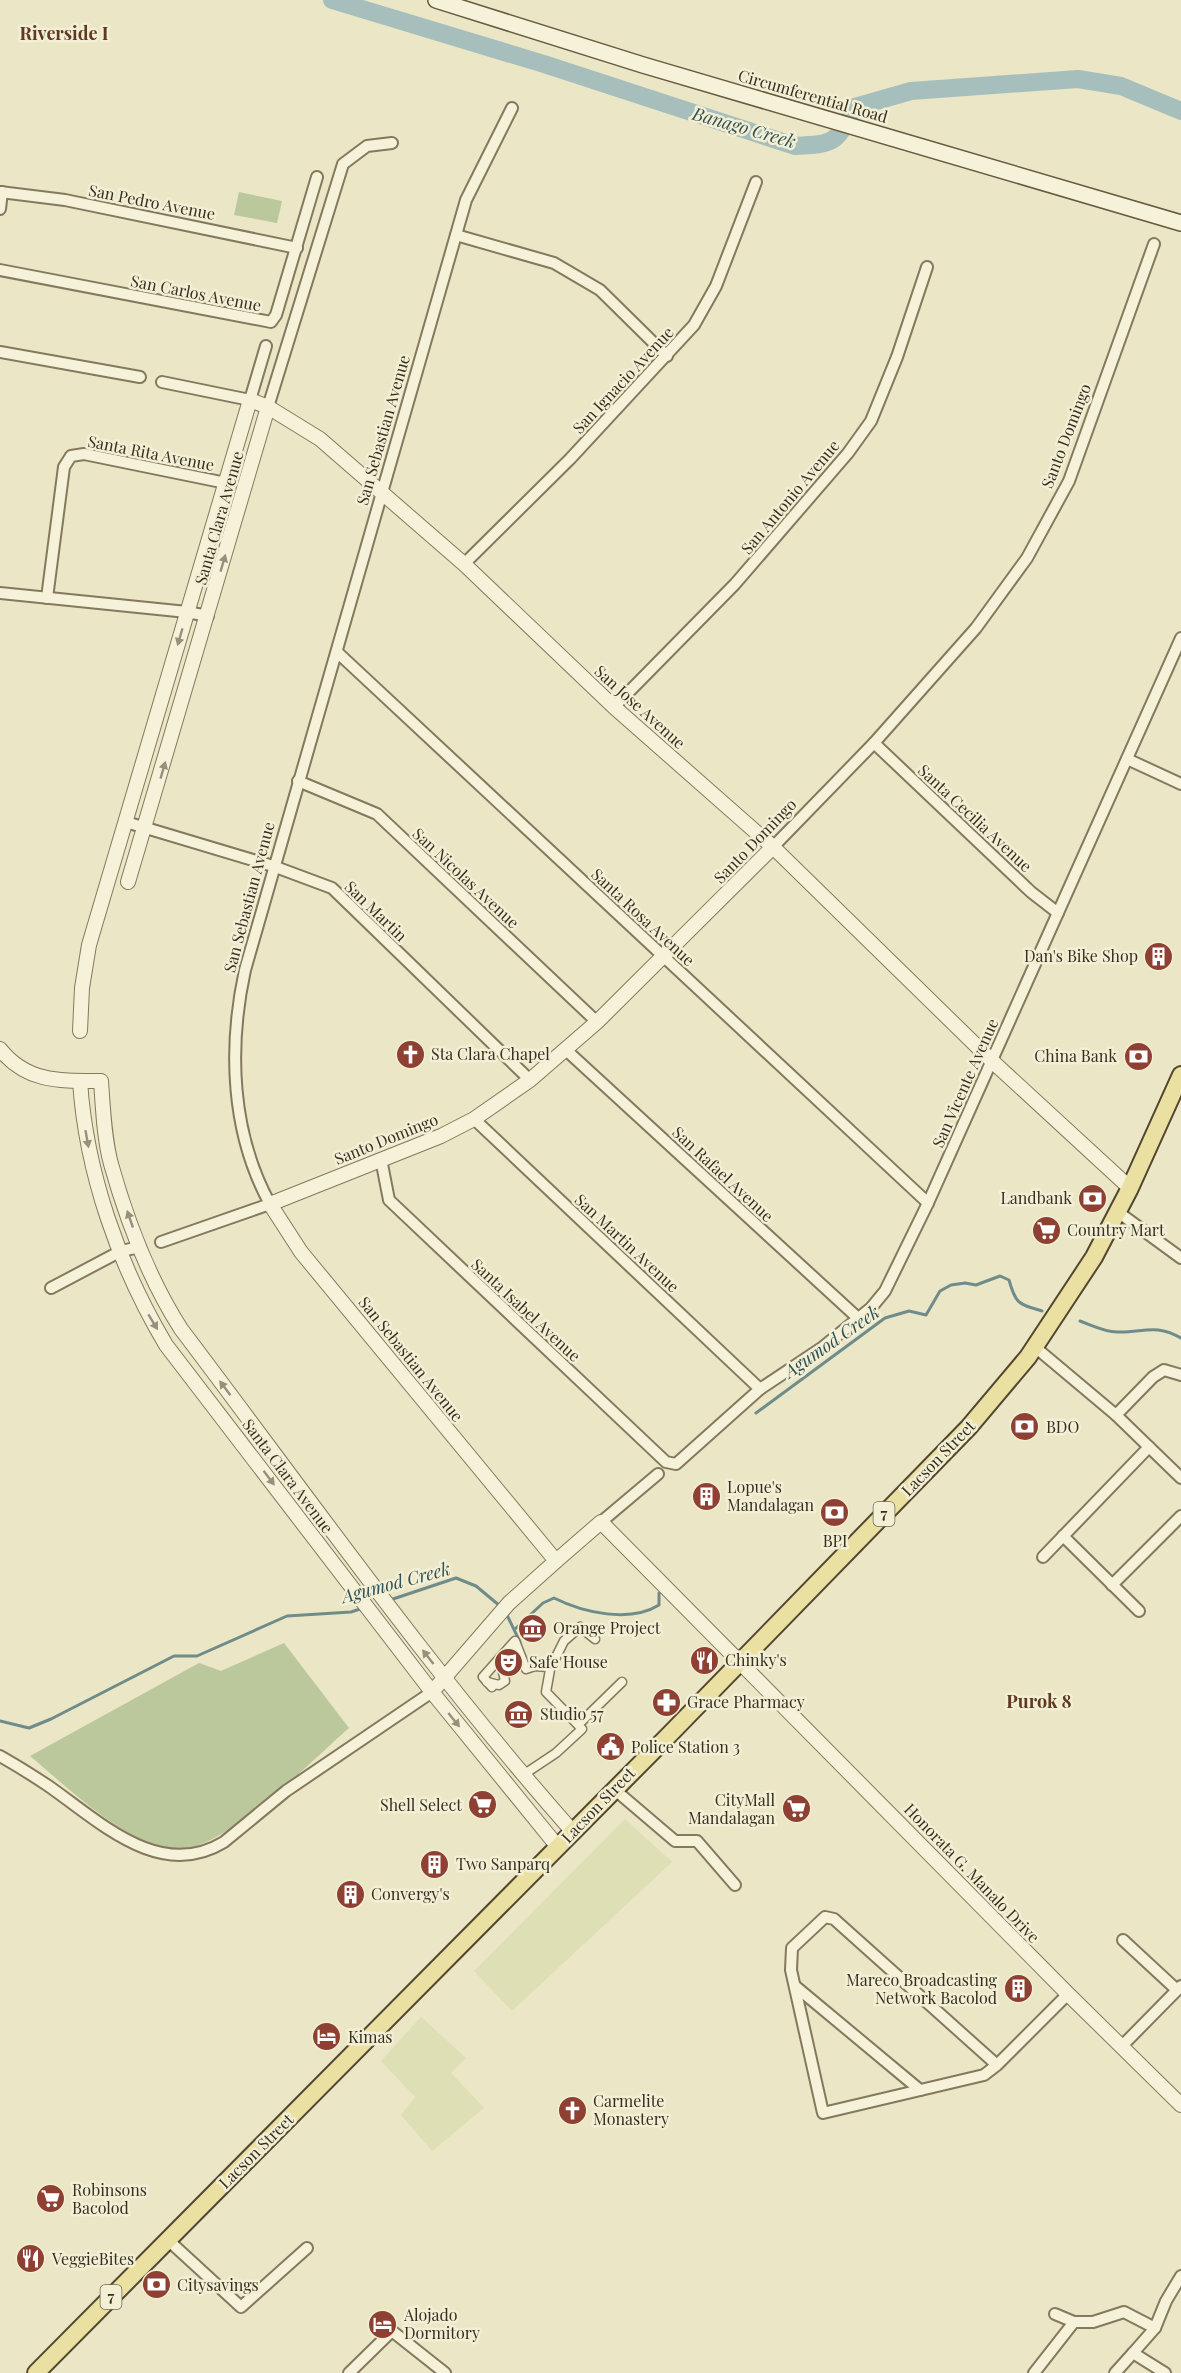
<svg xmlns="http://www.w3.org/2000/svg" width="1181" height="2373" font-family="'Playfair Display',serif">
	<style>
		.farmland { fill: #dfdfb5 }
		.green { fill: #bbc89b }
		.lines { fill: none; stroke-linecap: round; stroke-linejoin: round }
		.stream { stroke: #6f8c8a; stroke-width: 3 }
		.river { stroke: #a7bfbc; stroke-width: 18 }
		.pedestrian-casing { stroke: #84795e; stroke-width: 11 }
		.minor-casing { stroke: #84795e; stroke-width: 14 }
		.tertiary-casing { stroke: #84795e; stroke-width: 16 }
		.secondary-casing { stroke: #665a41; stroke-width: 18 }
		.primary-casing { stroke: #534631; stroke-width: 20 }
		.pedestrian { stroke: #f6f2d9; stroke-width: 8 }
		.minor { stroke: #f6f2d9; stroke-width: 10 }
		.tertiary { stroke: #f6f2d9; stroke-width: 14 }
		.secondary { stroke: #f6f2d9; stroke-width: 15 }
		.primary { stroke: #eae0a2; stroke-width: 16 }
		.oneway { fill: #96907c }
		.labels { text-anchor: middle; stroke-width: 5; stroke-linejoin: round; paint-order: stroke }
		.shield { fill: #f3efd5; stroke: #6f6856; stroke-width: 1.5 }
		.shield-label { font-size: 15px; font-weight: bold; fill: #362e20 }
		.street-label { font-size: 16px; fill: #362e20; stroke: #f3efd5 }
		.poi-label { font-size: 16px; fill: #362e20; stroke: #f3efd5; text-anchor: start }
		.neighbourhood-label { font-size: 18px; font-weight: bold; fill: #5f3923; stroke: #f3efd5 }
		.water-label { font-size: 18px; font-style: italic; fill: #315154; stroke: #f3efd5 }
	</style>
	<rect width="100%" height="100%" fill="#eae6c6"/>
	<g class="farmland">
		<path d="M625,1819L672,1862L512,2011L474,1971Z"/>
		<path d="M421,2017L466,2058L451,2073L484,2108L432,2151L401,2115L415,2097L381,2061Z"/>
	</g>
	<g class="green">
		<path d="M239,192L282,201L277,223L234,215Z"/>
		<path d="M284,1643L349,1728C312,1760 219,1857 170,1850C125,1843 65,1785 30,1756L199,1663L221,1671Z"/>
	</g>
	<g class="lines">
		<g class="stream">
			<path d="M1080,1321C1091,1325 1105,1332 1117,1332C1143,1333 1155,1323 1181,1338"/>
			<path d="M756,1413L885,1318L909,1311L926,1315L940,1291L951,1285L965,1283L976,1285L1000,1276L1009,1280C1016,1305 1019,1304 1042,1311"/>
			<path d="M390,1600L456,1578L476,1586L500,1606"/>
			<path d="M506,1613L520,1642"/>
			<path d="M515,1629L543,1603L554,1598C584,1613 630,1623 659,1605V1593"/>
			<path d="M0,1721L29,1728L51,1719L174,1656H197L287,1616L351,1612L363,1608"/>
		</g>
		<path class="river" d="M332,0L544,64L795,146C837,144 835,143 855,107L911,91L1078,79L1121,86L1181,111"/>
		<defs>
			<g id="pedestrian">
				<path d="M554,1661L564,1641L580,1627L595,1639"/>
				<path d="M487,1682L499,1685L505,1681L500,1658"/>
				<path d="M492,1687L483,1677L515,1641L526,1669L535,1666L549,1667"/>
				<path d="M579,1724L622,1682"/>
				<path d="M523,1775L556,1753L582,1729L546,1692L551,1664"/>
			</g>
			<g id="minor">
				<path d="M0,192L65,200L297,248"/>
				<path d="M0,209L2,192"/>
				<path d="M456,235L554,263L600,290L667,356"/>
				<path d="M0,270L271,322L276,315L317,177"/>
				<path d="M0,352L140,377"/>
				<path d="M162,382L250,400L266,346"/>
				<path d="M268,407L343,164L367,146L392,143"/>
				<path d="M464,564L570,459L694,325L716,286L756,182"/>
				<path d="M0,593L187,612L208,616"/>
				<path d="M47,598L64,467L71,456L84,454L226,483"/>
				<path d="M337,652L928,1203"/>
				<path d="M614,707L735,584L848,453L871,421L897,357L927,267"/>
				<path d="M874,743L1031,892L1058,913"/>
				<path d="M1127,759L1181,784"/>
				<path d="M298,781L377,814L597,1022"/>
				<path d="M126,822L273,866L332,888L530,1080"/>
				<path d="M773,847L874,743L976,628L1027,558L1069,481L1154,244"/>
				<path d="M566,1050L859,1319"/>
				<path d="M474,1119L760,1389"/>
				<path d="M381,1159L389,1200L666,1462L676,1464L760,1389L823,1347L871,1308L885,1291L928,1203L1181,638"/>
				<path d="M1118,1212L1181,1258"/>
				<path d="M161,1242L270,1204C231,1133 228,1048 245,970L466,200L512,108"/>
				<path d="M51,1288L121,1251L140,1247"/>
				<path d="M1035,1347L1116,1415L1181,1478"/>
				<path d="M1116,1415L1153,1377L1164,1370L1181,1375"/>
				<path d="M601,1522L658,1474"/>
				<path d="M1063,1536L1139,1611"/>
				<path d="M1043,1557L1149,1447"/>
				<path d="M1112,1585L1181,1516"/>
				<path d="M0,1756C16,1765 32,1775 47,1785C98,1820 159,1882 224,1842L286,1791L432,1692"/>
				<path d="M614,1789L675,1841H697L735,1885"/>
				<path d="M1123,1940L1177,1990"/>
				<path d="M795,1986L920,2090"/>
				<path d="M1121,2047L1181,1986"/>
				<path d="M997,2065L834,1919L825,1917L792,1948L791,1970L823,2113L984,2075L997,2065L1068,1994"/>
				<path d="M168,2240L241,2307L307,2248"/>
				<path d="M1055,2314L1074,2322H1093L1124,2312L1155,2328"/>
				<path d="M1133,2353L1155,2328L1166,2301L1181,2276"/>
				<path d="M349,2373L392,2331L445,2373"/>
				<path d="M1034,2373L1074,2322"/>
				<path d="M1115,2373L1133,2353L1165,2373"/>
			</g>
			<g id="tertiary">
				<path d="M128,882L268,407"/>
				<path d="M80,1031L82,988L89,945L250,400L268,407L320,439L464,564L614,707L773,847L992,1061L1130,1188"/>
				<path d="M0,1049C27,1083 61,1081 101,1081C103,1108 104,1138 111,1164C127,1221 149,1279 181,1329C309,1498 432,1673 573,1832"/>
				<path d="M80,1081C86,1173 119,1266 166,1345L432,1692L558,1847"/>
				<path d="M556,1561L601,1522L1068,1994L1181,2105"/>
				<path d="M432,1692L509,1603L556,1561L301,1252L270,1204L441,1136L474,1119L530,1080L597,1022L773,847"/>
			</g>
			<path id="secondary" d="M436,0L643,65L1181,223"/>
			<path id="primary" d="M36,2373L670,1734L969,1427L1028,1357L1094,1257L1130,1188L1181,1075"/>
		</defs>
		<use href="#pedestrian" class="pedestrian-casing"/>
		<use href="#minor" class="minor-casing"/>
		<use href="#tertiary" class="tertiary-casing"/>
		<use href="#secondary" class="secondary-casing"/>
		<use href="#primary" class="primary-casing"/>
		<use href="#pedestrian" class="pedestrian"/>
		<use href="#minor" class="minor"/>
		<use href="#tertiary" class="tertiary"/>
		<use href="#secondary" class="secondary"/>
		<use href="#primary" class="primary"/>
	</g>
	<defs><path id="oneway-solid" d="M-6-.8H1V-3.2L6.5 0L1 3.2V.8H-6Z" transform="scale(1.5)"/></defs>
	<g class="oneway">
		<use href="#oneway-solid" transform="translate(223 563) rotate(-74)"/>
		<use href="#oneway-solid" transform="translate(180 637) rotate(106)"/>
		<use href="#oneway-solid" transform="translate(163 770) rotate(-74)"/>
		<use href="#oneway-solid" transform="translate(87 1139) rotate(80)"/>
		<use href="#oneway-solid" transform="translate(130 1219) rotate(-109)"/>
		<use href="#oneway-solid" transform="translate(153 1322) rotate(59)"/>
		<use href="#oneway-solid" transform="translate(225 1388) rotate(-127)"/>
		<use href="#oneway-solid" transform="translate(269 1478) rotate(53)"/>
		<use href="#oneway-solid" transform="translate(428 1657) rotate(-128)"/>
		<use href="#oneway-solid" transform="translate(454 1720) rotate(51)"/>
	</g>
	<defs>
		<symbol id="building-disc" viewBox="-11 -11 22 22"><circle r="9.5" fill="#8e4133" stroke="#f3efd5"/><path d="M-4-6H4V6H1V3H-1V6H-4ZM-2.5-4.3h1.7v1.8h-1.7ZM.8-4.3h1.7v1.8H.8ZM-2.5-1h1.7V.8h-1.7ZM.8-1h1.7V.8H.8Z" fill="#fff"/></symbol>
		<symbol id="church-disc" viewBox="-11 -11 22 22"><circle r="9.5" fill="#8e4133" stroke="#f3efd5"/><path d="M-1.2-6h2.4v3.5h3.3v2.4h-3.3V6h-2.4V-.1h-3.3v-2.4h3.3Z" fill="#fff"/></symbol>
		<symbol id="bank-disc" viewBox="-11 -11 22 22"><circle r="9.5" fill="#8e4133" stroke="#f3efd5"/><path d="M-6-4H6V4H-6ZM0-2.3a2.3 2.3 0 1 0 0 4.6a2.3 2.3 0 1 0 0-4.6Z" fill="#fff"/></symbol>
		<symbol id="supermarket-disc" viewBox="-11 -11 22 22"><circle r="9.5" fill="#8e4133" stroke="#f3efd5"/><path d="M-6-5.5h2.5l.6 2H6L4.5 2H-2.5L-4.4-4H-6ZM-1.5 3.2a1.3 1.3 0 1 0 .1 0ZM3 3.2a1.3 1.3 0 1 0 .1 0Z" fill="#fff"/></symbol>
		<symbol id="museum-disc" viewBox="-11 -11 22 22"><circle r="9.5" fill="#8e4133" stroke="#f3efd5"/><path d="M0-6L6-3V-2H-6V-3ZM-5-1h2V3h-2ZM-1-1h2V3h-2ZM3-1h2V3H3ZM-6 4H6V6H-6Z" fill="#fff"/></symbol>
		<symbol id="restaurant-disc" viewBox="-11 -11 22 22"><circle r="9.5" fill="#8e4133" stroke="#f3efd5"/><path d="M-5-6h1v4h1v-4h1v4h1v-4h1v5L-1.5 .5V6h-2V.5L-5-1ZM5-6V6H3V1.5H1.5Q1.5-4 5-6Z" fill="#fff"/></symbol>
		<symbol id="theatre-disc" viewBox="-11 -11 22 22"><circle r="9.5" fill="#8e4133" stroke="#f3efd5"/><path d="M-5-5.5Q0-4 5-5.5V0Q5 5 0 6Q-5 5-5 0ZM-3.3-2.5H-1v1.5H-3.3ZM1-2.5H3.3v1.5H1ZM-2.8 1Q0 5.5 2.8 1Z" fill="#fff"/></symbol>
		<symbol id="pharmacy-disc" viewBox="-11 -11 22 22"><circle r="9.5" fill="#8e4133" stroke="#f3efd5"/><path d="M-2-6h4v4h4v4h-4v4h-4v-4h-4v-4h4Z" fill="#fff"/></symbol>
		<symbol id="civic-disc" viewBox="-11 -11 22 22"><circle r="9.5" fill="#8e4133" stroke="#f3efd5"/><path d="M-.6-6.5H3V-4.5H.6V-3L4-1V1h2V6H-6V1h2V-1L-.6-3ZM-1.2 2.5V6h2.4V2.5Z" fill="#fff"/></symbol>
		<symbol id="hotel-disc" viewBox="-11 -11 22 22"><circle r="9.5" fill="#8e4133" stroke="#f3efd5"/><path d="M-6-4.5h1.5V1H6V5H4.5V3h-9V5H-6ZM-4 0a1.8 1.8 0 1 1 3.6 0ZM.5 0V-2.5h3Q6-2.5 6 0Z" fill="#fff"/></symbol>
	</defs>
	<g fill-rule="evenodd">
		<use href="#building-disc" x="1142" y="940" width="33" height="33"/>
		<use href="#church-disc" x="394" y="1038" width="33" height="33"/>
		<use href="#bank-disc" x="1122" y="1040" width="33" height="33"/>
		<use href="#bank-disc" x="1076" y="1182" width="33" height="33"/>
		<use href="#supermarket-disc" x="1030" y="1214" width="33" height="33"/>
		<use href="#bank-disc" x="1008" y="1410" width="33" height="33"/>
		<use href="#building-disc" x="690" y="1480" width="33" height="33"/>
		<use href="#bank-disc" x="818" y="1496" width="33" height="33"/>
		<use href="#museum-disc" x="516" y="1612" width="33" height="33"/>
		<use href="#restaurant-disc" x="688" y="1644" width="33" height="33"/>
		<use href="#theatre-disc" x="492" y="1646" width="33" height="33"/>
		<use href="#pharmacy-disc" x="650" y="1686" width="33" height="33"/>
		<use href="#museum-disc" x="502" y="1698" width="33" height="33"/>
		<use href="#civic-disc" x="594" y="1730" width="33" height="33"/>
		<use href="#supermarket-disc" x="466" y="1788" width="33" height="33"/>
		<use href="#supermarket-disc" x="780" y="1792" width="33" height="33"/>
		<use href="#building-disc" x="418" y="1848" width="33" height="33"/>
		<use href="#building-disc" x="334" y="1878" width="33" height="33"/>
		<use href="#building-disc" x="1002" y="1972" width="33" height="33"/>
		<use href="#hotel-disc" x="310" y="2020" width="33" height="33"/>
		<use href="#church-disc" x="556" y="2094" width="33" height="33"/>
		<use href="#supermarket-disc" x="34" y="2182" width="33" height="33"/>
		<use href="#restaurant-disc" x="14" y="2242" width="33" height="33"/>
		<use href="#bank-disc" x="140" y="2268" width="33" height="33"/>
		<use href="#hotel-disc" x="366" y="2308" width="33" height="33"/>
	</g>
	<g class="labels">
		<g class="shield">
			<rect x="873.5" y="1502" width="21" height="24" rx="4.5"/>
			<rect x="100.5" y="2285" width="21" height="24" rx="4.5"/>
		</g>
		<g class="shield-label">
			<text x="884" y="1519">7</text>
			<text x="111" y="2302">7</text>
		</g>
		<g class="street-label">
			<text transform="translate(813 96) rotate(16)" y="6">Circumferential Road</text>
			<text transform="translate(152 202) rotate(11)" y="6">San Pedro Avenue</text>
			<text transform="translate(196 293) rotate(11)" y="6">San Carlos Avenue</text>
			<text transform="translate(623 380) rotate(-47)" y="6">San Ignacio Avenue</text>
			<text transform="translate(383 430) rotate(-74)" y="6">San Sebastian Avenue</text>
			<text transform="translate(1066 436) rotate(-69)" y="6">Santo Domingo</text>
			<text transform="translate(151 453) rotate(11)" y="6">Santa Rita Avenue</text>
			<text transform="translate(790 497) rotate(-50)" y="6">San Antonio Avenue</text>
			<text transform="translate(219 518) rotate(-74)" y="6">Santa Clara Avenue</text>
			<text transform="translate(640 707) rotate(42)" y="6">San Jose Avenue</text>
			<text transform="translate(975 818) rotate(43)" y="6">Santa Cecilia Avenue</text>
			<text transform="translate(755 841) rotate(-46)" y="6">Santo Domingo</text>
			<text transform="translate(466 878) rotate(43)" y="6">San Nicolas Avenue</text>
			<text transform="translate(249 897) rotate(-75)" y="6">San Sebastian Avenue</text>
			<text transform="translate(376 911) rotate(44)" y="6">San Martin</text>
			<text transform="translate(643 917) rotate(43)" y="6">Santa Rosa Avenue</text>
			<text transform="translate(965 1083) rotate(-66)" y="6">San Vicente Avenue</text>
			<text transform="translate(386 1139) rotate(-22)" y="6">Santo Domingo</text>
			<text transform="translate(723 1174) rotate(43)" y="6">San Rafael Avenue</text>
			<text transform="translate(627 1243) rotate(43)" y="6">San Martin Avenue</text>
			<text transform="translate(526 1310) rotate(43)" y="6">Santa Isabel Avenue</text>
			<text transform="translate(411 1359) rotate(51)" y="6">San Sebastian Avenue</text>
			<text transform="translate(938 1458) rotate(-46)" y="6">Lacson Street</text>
			<text transform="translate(288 1476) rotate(53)" y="6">Santa Clara Avenue</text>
			<text transform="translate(598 1805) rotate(-46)" y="6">Lacson Street</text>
			<text transform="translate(972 1873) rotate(46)" y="6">Honorata G. Manalo Drive</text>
			<text transform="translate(256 2151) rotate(-45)" y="6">Lacson Street</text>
		</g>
		<g class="poi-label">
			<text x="1138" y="962" text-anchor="end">Dan's Bike Shop</text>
			<text x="431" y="1060">Sta Clara Chapel</text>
			<text x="1117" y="1062" text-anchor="end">China Bank</text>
			<text x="1072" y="1204" text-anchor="end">Landbank</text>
			<text x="1067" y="1236">Country Mart</text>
			<text x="1046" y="1433">BDO</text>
			<text x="727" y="1493">Lopue's<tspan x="727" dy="18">Mandalagan</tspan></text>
			<text x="835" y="1547" text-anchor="middle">BPI</text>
			<text x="553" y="1634">Orange Project</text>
			<text x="725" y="1666">Chinky's</text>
			<text x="529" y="1668">Safe House</text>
			<text x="687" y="1708">Grace Pharmacy</text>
			<text x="540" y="1720">Studio 57</text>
			<text x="631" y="1753">Police Station 3</text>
			<text x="775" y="1806" text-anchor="end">CityMall<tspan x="775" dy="18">Mandalagan</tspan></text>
			<text x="462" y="1811" text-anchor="end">Shell Select</text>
			<text x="456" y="1870">Two Sanparq</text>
			<text x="371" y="1900">Convergy's</text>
			<text x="997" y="1986" text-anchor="end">Mareco Broadcasting<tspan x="997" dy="18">Network Bacolod</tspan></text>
			<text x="348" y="2043">Kimas</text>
			<text x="593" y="2107">Carmelite<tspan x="593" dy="18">Monastery</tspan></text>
			<text x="72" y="2196">Robinsons<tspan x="72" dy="18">Bacolod</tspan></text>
			<text x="52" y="2265">VeggieBites</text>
			<text x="177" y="2291">Citysavings</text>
			<text x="404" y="2321">Alojado<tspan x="404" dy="18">Dormitory</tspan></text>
		</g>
		<g class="neighbourhood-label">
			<text x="64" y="40">Riverside I</text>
			<text x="1039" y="1708">Purok 8</text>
		</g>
		<g class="water-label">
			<text transform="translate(744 128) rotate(16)" y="6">Banago Creek</text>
			<text transform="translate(832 1342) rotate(-35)" y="6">Agumod Creek</text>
			<text transform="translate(396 1583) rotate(-15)" y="6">Agumod Creek</text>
		</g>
	</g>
</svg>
